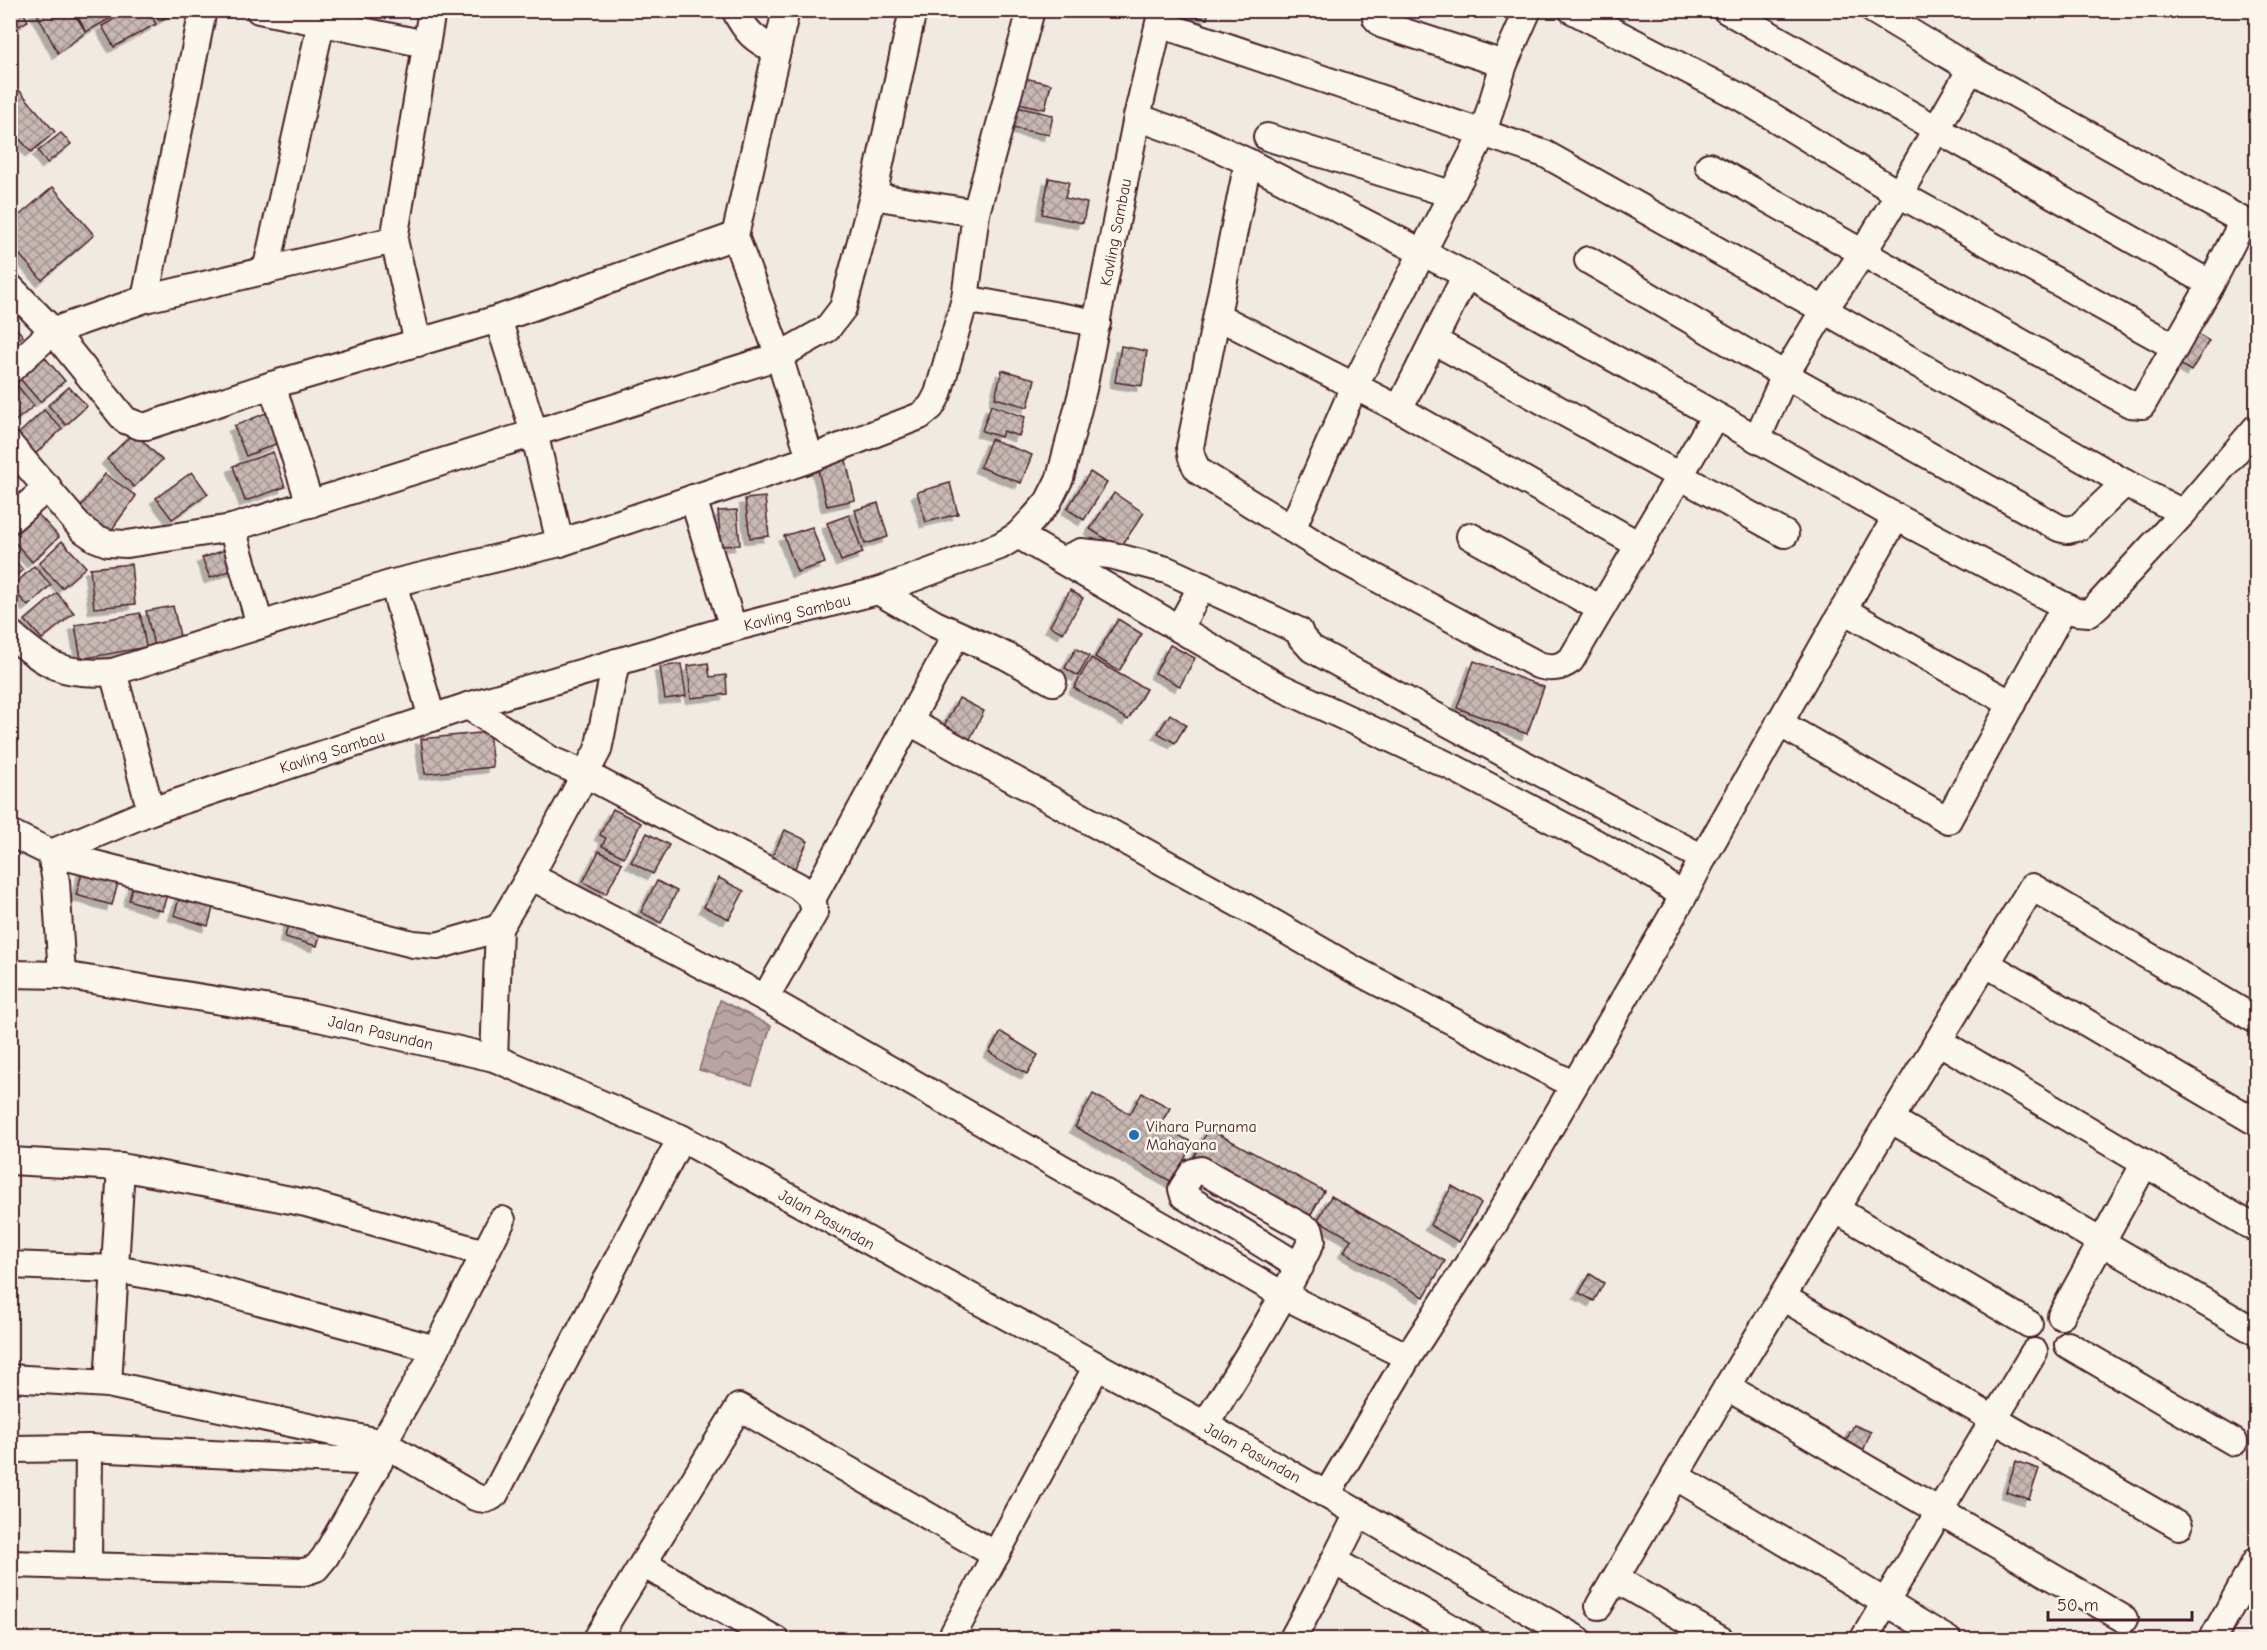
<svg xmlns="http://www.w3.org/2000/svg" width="2267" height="1650" font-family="'Comic Neue',sans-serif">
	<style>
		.water { fill: url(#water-waves); stroke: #8c6f72; stroke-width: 1.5 }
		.building { fill: url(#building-cross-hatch); stroke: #4a1f2b; stroke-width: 1.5; filter: url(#shadow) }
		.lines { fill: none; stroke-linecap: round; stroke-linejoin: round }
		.minor-casing { stroke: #4a1f2b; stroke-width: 30 }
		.minor { stroke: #fbf7ec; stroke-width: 26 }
		.poi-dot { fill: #1f6fb2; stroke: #fbf7ec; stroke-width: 2 }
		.labels { text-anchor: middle; stroke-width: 5; stroke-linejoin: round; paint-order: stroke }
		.street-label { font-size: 16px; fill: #4a1f2b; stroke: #fbf7ec }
		.poi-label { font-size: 16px; fill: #4a1f2b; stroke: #fbf7ec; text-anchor: start }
	</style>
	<defs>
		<pattern id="water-waves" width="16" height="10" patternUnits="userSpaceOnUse" patternTransform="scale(1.5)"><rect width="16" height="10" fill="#b8a4a2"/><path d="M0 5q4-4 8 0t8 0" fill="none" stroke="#988584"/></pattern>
		<pattern id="building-cross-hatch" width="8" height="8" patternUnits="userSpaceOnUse" patternTransform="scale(1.5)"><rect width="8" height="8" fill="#c8b8b3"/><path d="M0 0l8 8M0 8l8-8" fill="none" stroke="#a49592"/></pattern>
		<filter id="shadow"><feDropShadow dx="-5.5" dy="5.5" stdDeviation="0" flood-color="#0004"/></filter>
	</defs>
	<rect width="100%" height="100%" fill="#f0eae0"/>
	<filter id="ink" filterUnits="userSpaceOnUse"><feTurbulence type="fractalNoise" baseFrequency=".0167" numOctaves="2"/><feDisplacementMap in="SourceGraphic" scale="12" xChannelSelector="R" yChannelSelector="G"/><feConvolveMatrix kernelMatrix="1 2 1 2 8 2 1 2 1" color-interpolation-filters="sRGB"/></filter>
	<g filter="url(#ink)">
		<path class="water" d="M720,1000L771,1026L752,1085L699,1070Z"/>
		<g class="building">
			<path d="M10,10H22L28,21L10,31Z"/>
			<path d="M35,10H72L86,32L58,53Z"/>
			<path d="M74,10H125L86,32Z"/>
			<path d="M130,10H149L156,24L114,47L102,26Z"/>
			<path d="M153,10H177L160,21Z"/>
			<path d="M1187,10H1209L1207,19L1186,14Z"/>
			<path d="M1020,77L1051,84L1045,109L1014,102Z"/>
			<path d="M19,90L55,132L31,152L10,128V97Z"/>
			<path d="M1016,107L1053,115L1049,135L1012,128Z"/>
			<path d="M61,133L71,144L47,163L38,151Z"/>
			<path d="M1049,178L1069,182L1065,198L1087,203L1083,223L1042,214Z"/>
			<path d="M53,187L94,235L42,280L10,244V223Z"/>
			<path d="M10,321L23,336L10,346Z"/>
			<path d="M2191,330L2209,341L2191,371L2172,359Z"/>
			<path d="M1121,346L1147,351L1142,386L1115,382Z"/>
			<path d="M41,353L65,381L40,402L16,374Z"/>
			<path d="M1002,370L1035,379L1028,407L995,398Z"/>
			<path d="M11,378L34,406L10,425V379Z"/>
			<path d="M69,387L87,406L66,425L48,405Z"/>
			<path d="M991,405L1025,417L1019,436L1003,431L1001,437L982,431Z"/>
			<path d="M44,410L62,429L31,458L13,439Z"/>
			<path d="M266,413L278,443L246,456L234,426Z"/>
			<path d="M134,432L162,460L134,487L107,459Z"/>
			<path d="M991,439L1032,455L1021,483L980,467Z"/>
			<path d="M273,452L285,487L245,501L233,466Z"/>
			<path d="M845,456L855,500L827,506L816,462Z"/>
			<path d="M192,472L208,494L172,519L156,498Z"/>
			<path d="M1090,472L1107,483L1084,520L1067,509Z"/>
			<path d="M105,474L136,496L110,532L79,509Z"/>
			<path d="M950,483L958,514L926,522L917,492Z"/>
			<path d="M1114,493L1144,513L1120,548L1090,529Z"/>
			<path d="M765,497L769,536L750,538L745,499Z"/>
			<path d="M878,503L888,537L865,544L855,510Z"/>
			<path d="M737,510L740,545L721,546L718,511Z"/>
			<path d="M37,513L59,537L32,562L10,537Z"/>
			<path d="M849,515L863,553L841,561L827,523Z"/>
			<path d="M812,527L825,563L797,572L784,536Z"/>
			<path d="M62,541L86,567L62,588L39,563Z"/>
			<path d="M228,549L235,569L210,578L202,558Z"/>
			<path d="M10,555L23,570L10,580Z"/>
			<path d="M131,564L135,604L94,608L90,568Z"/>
			<path d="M34,566L51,585L28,606L11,588Z"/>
			<path d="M1070,590L1083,598L1063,633L1050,626Z"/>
			<path d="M57,593L74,613L42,639L25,620Z"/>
			<path d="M173,606L181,640L154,646L146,611Z"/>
			<path d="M140,613L146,647L81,659L75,625Z"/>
			<path d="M1118,619L1142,634L1119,671L1095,657Z"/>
			<path d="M1170,645L1195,658L1180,686L1155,673Z"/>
			<path d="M1076,648L1089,656L1078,676L1065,668Z"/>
			<path d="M1091,658L1146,689L1128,720L1074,688Z"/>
			<path d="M1474,661L1544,687L1527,734L1457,708Z"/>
			<path d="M708,663L710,677L726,675L727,694L691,698L688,666Z"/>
			<path d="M681,664L686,696L665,699L660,667Z"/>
			<path d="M959,698L984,711L969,741L943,728Z"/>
			<path d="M1170,714L1186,725L1175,743L1158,733Z"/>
			<path d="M489,732L493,767L425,774L421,739Z"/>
			<path d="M613,809L641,823L624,857L602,846L606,838L600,835Z"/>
			<path d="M785,830L808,841L793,872L770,861Z"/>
			<path d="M647,833L669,845L653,874L631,862Z"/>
			<path d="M599,851L622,863L606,894L583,882Z"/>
			<path d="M83,869L119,879L112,905L76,895Z"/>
			<path d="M135,878L169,888L162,911L129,900Z"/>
			<path d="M719,878L744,891L729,919L704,907Z"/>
			<path d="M657,881L677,891L661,923L641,912Z"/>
			<path d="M182,890L215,901L208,926L174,915Z"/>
			<path d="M290,916L323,925L317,946L285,937Z"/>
			<path d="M1001,1032L1038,1055L1027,1074L989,1052Z"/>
			<path d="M1142,1093L1170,1108L1160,1125L1193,1143L1172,1182L1075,1127L1093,1094L1130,1114Z"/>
			<path d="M1209,1129L1324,1191L1309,1218L1194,1156Z"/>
			<path d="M1452,1186L1481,1203L1459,1242L1430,1225Z"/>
			<path d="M1331,1196L1445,1261L1424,1297L1344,1252L1351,1239L1318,1220Z"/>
			<path d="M1590,1274L1604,1283L1594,1301L1579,1293Z"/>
			<path d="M1854,1425L1871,1432L1863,1451L1845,1443Z"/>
			<path d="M2016,1461L2039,1469L2029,1499L2006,1492Z"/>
		</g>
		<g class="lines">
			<defs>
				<g id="minor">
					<path d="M259,10L426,44"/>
					<path d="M735,10C746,33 755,40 777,51"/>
					<path d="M786,10L735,236L779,356L810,458"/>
					<path d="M1376,10V18L1383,25L1504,64"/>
					<path d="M1572,10L1742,98L1899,194L2175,347"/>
					<path d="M1726,10L2211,284"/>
					<path d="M1160,24L1545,154L1824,310L2125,483L2183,513"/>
					<path d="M1137,117L1203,141L1248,162L1466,275L1896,517L2076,612L2089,613L2099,604L2183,513L2256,428"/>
					<path d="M1267,137L1451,194"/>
					<path d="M1248,162L1190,447C1191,457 1193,464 1200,472L1332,554L1538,665C1551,669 1560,668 1571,660L1715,416"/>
					<path d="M1709,166L2130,404L2142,405L2211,284L2243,221L1971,69L1873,10"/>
					<path d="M873,196L976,213"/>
					<path d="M1588,260L1785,375L2059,528L2068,530L2079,527L2125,483"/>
					<path d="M266,271L324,10"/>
					<path d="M10,287L53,331L125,420L140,426H147L272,385L498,319L735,236"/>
					<path d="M145,299L203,10"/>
					<path d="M965,299L1097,323"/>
					<path d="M1217,316L1399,409L1639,545"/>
					<path d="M498,319L534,432L560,543"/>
					<path d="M1434,341L1785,534"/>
					<path d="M418,343L394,240L432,10"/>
					<path d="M10,370L53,331L145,299L394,240"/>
					<path d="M272,385L310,504"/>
					<path d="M1399,409L1466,275"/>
					<path d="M1757,439L1785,375L1824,310L1862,254L1899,194L1971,69"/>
					<path d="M10,445L82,529L95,538L108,543L127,544L232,528L779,356L827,329L843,308L873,196L913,10"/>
					<path d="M693,498L733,628"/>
					<path d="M10,520L48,487"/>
					<path d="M232,528L260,625"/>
					<path d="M1292,529L1354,387L1483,133L1504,64L1528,10"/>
					<path d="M1018,535L1276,685L1454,768L1596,843L1658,878L1683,897"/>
					<path d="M1470,536L1601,609"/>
					<path d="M1063,560L1081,552L1110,555L1167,570L1299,631L1301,637L1312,649L1520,762L1703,858"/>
					<path d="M393,583L432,718"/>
					<path d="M878,591L935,624L1006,656L1053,682"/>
					<path d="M1843,610L2012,704"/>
					<path d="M1179,628L1202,586"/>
					<path d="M10,633C46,666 64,676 113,672L393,583L560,543L804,461L920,416L931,407L938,394L965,299L976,213L1031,10"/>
					<path d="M113,672L151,811"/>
					<path d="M468,706L551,760L585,774L798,886C808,894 815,900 814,913L765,998"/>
					<path d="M910,722L1261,916L1353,969L1574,1085"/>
					<path d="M1779,723L1948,820L2065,606"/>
					<path d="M10,833L51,853L413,944L437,946L499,928"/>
					<path d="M51,853L151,811L468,706L733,628L878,591L1000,546L1018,535L1034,518L1048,502L1060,478L1083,389L1137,117L1162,10"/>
					<path d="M51,853L56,882L62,975"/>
					<path d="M530,876L765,998L1285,1296L1408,1357"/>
					<path d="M812,899L956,635"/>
					<path d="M1985,963L2256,1122"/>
					<path d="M10,974L62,975L301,1014L494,1058L681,1138L1205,1425L1579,1640"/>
					<path d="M1938,1041L2256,1229"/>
					<path d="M494,1058L499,928L530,876L598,750L616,662"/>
					<path d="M1890,1119L2256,1332"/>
					<path d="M10,1161L121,1167L306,1203L485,1253"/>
					<path d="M1835,1209L2029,1324"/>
					<path d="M10,1265L115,1269L192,1283L436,1349"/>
					<path d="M1782,1297L2179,1526"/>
					<path d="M2061,1316L2145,1163"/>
					<path d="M2068,1345L2234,1442"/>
					<path d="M10,1378L108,1384L383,1443L475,1497C483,1500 489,1500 495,1494L681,1138"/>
					<path d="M108,1384L121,1167"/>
					<path d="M1727,1387L2124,1619"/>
					<path d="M1205,1425C1243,1364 1281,1305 1312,1240L1310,1231L1201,1170L1193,1172L1182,1189L1184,1196L1300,1267"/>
					<path d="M10,1449L89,1448L379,1462"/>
					<path d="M1675,1476L1948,1640"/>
					<path d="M1327,1494L1408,1357L1494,1224L1683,897L1703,858L1896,517"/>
					<path d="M1334,1561L1359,1512"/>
					<path d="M10,1564L304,1572L316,1568L325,1557L379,1462L383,1443L436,1349L502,1220"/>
					<path d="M643,1564L776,1640"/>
					<path d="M88,1566L89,1448"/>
					<path d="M1616,1579L1721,1640"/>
					<path d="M1599,1606L1727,1387L2032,887L2256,1020"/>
					<path d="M596,1640L739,1407L996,1555"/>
					<path d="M950,1640L1097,1366"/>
					<path d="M1292,1640L1334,1561L1472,1640"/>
					<path d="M1863,1640L2034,1352"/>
					<path d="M2212,1640L2256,1561"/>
				</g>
			</defs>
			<use href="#minor" class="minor-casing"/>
			<use href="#minor" class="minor"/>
		</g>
	</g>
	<circle class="poi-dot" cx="1134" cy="1135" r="6"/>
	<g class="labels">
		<g class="street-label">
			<text transform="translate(1115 232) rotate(-79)" y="6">Kavling Sambau</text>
			<text transform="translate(797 612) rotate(-14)" y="6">Kavling Sambau</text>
			<text transform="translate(332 751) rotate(-18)" y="6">Kavling Sambau</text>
			<text transform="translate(381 1032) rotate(13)" y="6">Jalan Pasundan</text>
			<text transform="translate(827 1219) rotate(29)" y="6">Jalan Pasundan</text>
			<text transform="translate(1253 1452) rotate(29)" y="6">Jalan Pasundan</text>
		</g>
		<g class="poi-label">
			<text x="1146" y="1132">Vihara Purnama<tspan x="1146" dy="18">Mahayana</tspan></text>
		</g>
	</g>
	<rect width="2267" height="1650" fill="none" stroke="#fbf7ec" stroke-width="36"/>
	<rect x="18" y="18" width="2231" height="1614" fill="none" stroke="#4a1f2b" stroke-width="2" filter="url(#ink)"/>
	<path d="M2048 1611v9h144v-9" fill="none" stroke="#4a1f2b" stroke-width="3"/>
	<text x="2057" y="1611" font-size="18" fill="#4a1f2b" stroke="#fbf7ec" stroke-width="4.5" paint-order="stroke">50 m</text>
</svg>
